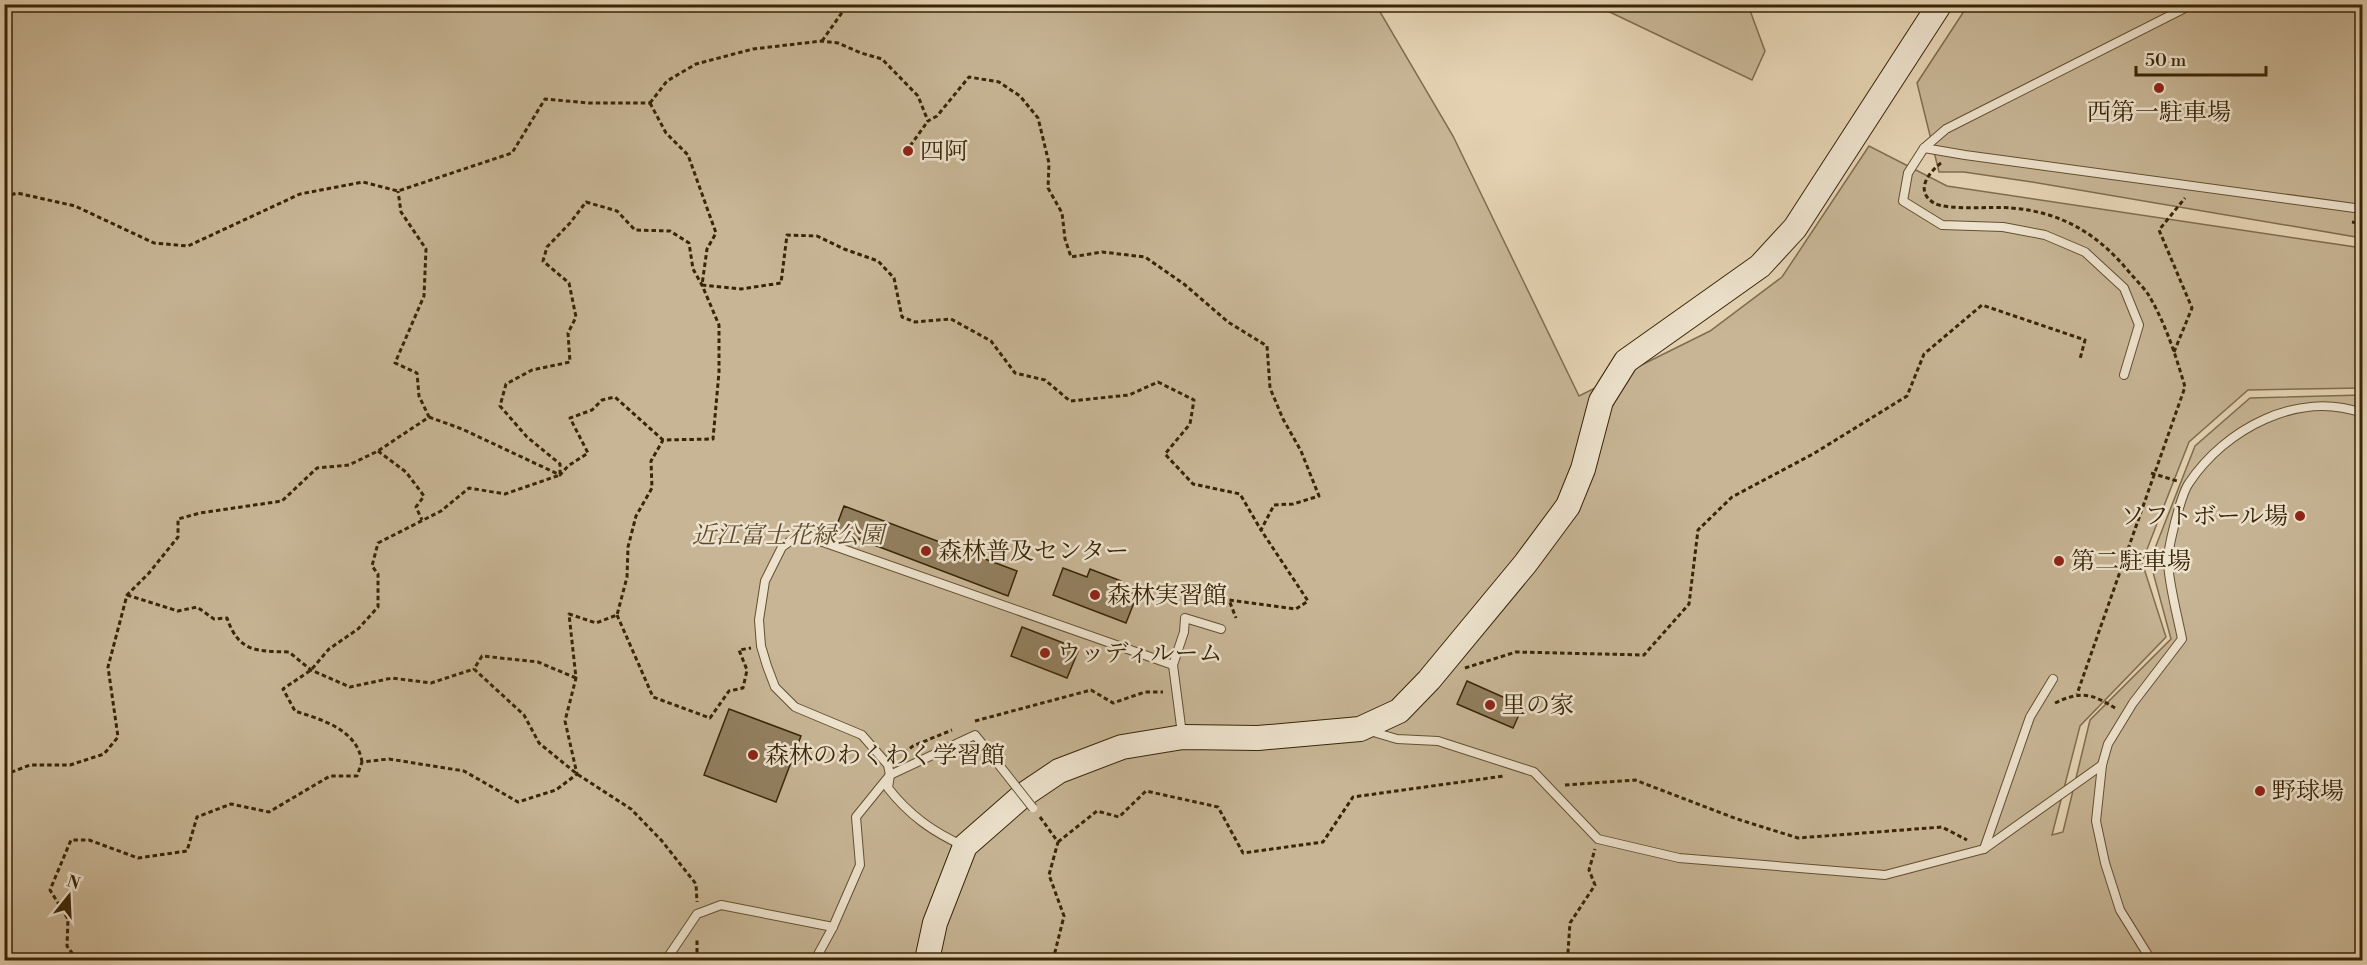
<svg xmlns="http://www.w3.org/2000/svg" width="2367" height="965" font-family="'Libre Bodoni','Noto Serif JP',serif">
	<style>
		.green { fill: #c7b595; stroke: #806d4e; stroke-width: 1.5 }
		.building { fill: #927f5f; stroke: #392506; stroke-width: 1.5 }
		.lines { fill: none; stroke-linecap: round; stroke-linejoin: round }
		.service-casing { stroke: #645031; stroke-width: 10 }
		.secondary-casing { stroke: #392506; stroke-width: 26 }
		.path { stroke: #392506; stroke-width: 3; stroke-dasharray: 4.5 3; stroke-linecap: butt }
		.service { stroke: #ede2cd; stroke-width: 8 }
		.secondary { stroke: #ede2cd; stroke-width: 24 }
		.service-bridge-casing { stroke: #645031; stroke-width: 10; stroke-linecap: butt }
		.service-bridge { stroke: #ede2cd; stroke-width: 8 }
		.poi-dot { fill: #8f2418; stroke: #ede2cd; stroke-width: 2 }
		.labels { text-anchor: middle; stroke-width: 5; stroke-linejoin: round; paint-order: stroke }
		.poi-label { font-size: 24px; fill: #392506; stroke: #ede2cd; text-anchor: start }
		.park-label { font-size: 24px; font-style: italic; fill: #5c492a; stroke: #ede2cd }
	</style>
	<rect width="100%" height="100%" fill="#e4d2b2"/>
	<filter id="stains"><feTurbulence type="fractalNoise" baseFrequency=".00333" numOctaves="4"/><feColorMatrix values="0 0 0 0 .2 0 0 0 0 .09 0 0 0 0 .02 0 0 0 .5 -.17"/></filter>
	<radialGradient id="worn" r=".72"><stop offset=".6" stop-color="#630" stop-opacity="0"/><stop offset="1" stop-color="#630" stop-opacity=".3"/></radialGradient>
	<g class="green">
		<path d="M5,5H1376L1453,136L1579,396L1710,331L1782,277L1869,146L1947,186L2362,248V388L2248,390L2189,442L2142,562L2166,637L2080,726L2052,835L2063,832L2090,720L2171,639L2150,561L2195,446L2250,398L2362,395V960H5Z"/>
		<path d="M1595,5H1748L1765,51L1752,80Z"/>
		<path d="M1968,5H2362V238L2032,182L1964,172H1939L1917,83Z"/>
	</g>
	<g class="building">
		<path d="M844,506L1017,571L1008,596L835,530Z"/>
		<path d="M1063,568L1087,577L1090,569L1121,581L1118,588L1137,595L1126,623L1053,595Z"/>
		<path d="M1022,627L1079,649L1067,678L1011,656Z"/>
		<path d="M1467,681L1523,706L1513,728L1457,704Z"/>
		<path d="M729,709L801,736L776,802L704,775Z"/>
	</g>
	<g class="lines">
		<defs>
			<g id="service">
				<path d="M1924,148L1965,155L2362,209"/>
				<path d="M2124,375L2139,325L2124,288L2085,252L2045,235L2003,227L1942,225L1903,201L1908,173L1924,148L1946,129L2193,4"/>
				<path d="M1173,665L1184,632L1185,618L1221,629"/>
				<path d="M1370,731L1397,739L1438,741L1534,772L1598,839L1679,858L1885,875L1984,849L2102,765"/>
				<path d="M964,846C933,832 909,815 888,788L890,775L888,765L862,735L795,707L775,687L767,666L761,646L759,620L765,581L782,547L800,534L1173,665L1182,734"/>
				<path d="M1984,849L2030,717L2053,679"/>
				<path d="M666,960L697,914L721,905L833,927"/>
				<path d="M815,960L833,927L860,865L856,817L890,775L975,735L988,751"/>
				<path d="M2151,960L2120,910L2105,863L2096,821L2102,765L2108,744L2133,703L2182,639C2178,618 2167,577 2168,558C2169,544 2181,494 2189,483C2225,429 2298,390 2362,413"/>
			</g>
			<path id="secondary" d="M927,960L935,923L965,846L1022,796L1059,771L1122,747L1183,737L1258,738L1360,729L1399,711L1429,680L1525,564L1568,506L1583,469L1601,401L1626,361L1760,266L1795,228L1940,4"/>
		</defs>
		<use href="#service" class="service-casing"/>
		<use href="#secondary" class="secondary-casing"/>
		<g class="path">
			<path d="M822,41L848,4"/>
			<path d="M650,103L667,81L696,64L753,49L822,41L838,43L861,53L882,59L918,96L928,121L937,116L969,77L999,82L1020,96L1038,118L1049,163L1048,188L1062,213L1065,239L1071,257L1102,252L1145,257L1184,284L1228,322L1267,346L1270,388L1283,419L1301,451L1319,496L1293,504L1274,505L1261,530L1308,601L1296,609L1229,600L1236,618"/>
			<path d="M650,103L666,133L688,155L716,233L707,249L702,285L741,289L781,283L787,235L817,236L844,249L878,261L894,278L902,317L915,322L951,319L991,341L1015,373L1045,380L1070,401L1129,395L1158,382L1194,400L1190,424L1165,454L1193,484L1240,494L1261,530"/>
			<path d="M910,146L928,121"/>
			<path d="M1941,163C1929,172 1914,191 1934,203C1949,211 1993,206 2011,208C2062,212 2098,234 2130,273C2136,280 2143,287 2148,294C2165,322 2176,356 2185,387L2077,694"/>
			<path d="M4,197L17,193L75,206L154,243L188,246L300,194L363,182L398,191L512,153L545,99L589,103H650"/>
			<path d="M2352,222L2362,224"/>
			<path d="M2174,352L2192,308L2159,230L2185,198"/>
			<path d="M429,417L462,429L560,475L568,466L588,453L570,418L592,410L602,400L615,397L663,440"/>
			<path d="M378,451L406,472L424,496L416,507L422,520"/>
			<path d="M2151,473L2177,481"/>
			<path d="M127,595L178,611L197,607L214,619L227,618C239,653 257,651 289,652L311,670L350,687L392,678L431,683L474,669"/>
			<path d="M617,615L653,697L710,718L729,691L743,688L747,670L739,650L751,648"/>
			<path d="M1465,668L1516,652L1644,655L1689,604L1698,530L1732,497L1813,454L1907,396L1924,354L1982,305L2085,340L2080,359"/>
			<path d="M576,678L538,662L482,656L474,669L524,715L539,743L577,774L631,809L662,841L696,884L697,902"/>
			<path d="M2055,703C2080,691 2091,693 2115,708"/>
			<path d="M975,721L1091,690L1113,703L1145,692H1163"/>
			<path d="M904,753L913,746L952,730"/>
			<path d="M4,775L30,765H70L104,754L118,737L108,667L127,595L149,573L178,537V519L200,513L282,501L317,468L349,465L378,451L429,417L419,396L417,373L395,363L424,296L426,249L401,212L398,191"/>
			<path d="M1565,785L1635,780L1737,819L1798,838L1942,827L1967,840"/>
			<path d="M1040,817L1058,842L1049,875L1064,916L1053,960"/>
			<path d="M1058,842L1097,811L1119,817L1146,791L1218,807L1243,853L1323,842L1353,797L1504,776"/>
			<path d="M77,960L67,946L68,919L50,890L71,840H89L138,858L187,851L197,817L231,804L269,812L330,776H357L362,762L389,759L464,771L518,802L556,790L577,774L565,721L576,678L569,614L596,623L617,615L627,577L628,547L636,516L652,488L651,461L663,440L713,439L719,372V325L702,285L693,269L689,243L670,231L635,230L617,211L586,202L570,223L547,247L543,261L569,283L576,317L568,333L570,362L532,370L506,384L500,406L527,437L560,464V475L505,494L469,488L441,511L378,543L372,566L378,574V607L358,629L329,649L311,670L283,689L295,711C322,720 357,729 362,762"/>
			<path d="M697,960V938"/>
			<path d="M1565,960L1568,952L1570,923L1595,885L1589,870L1595,849"/>
		</g>
		<use href="#service" class="service"/>
		<use href="#secondary" class="secondary"/>
		<defs>
			<path id="service-bridge" d="M988,751L1033,808"/>
		</defs>
		<use href="#service-bridge" class="service-bridge-casing"/>
		<use href="#service-bridge" class="service-bridge"/>
	</g>
	<g class="poi-dot">
		<circle cx="2159" cy="88" r="6"/>
		<circle cx="908" cy="151" r="6"/>
		<circle cx="2300" cy="516" r="6"/>
		<circle cx="926" cy="551" r="6"/>
		<circle cx="2059" cy="561" r="6"/>
		<circle cx="1095" cy="595" r="6"/>
		<circle cx="1045" cy="653" r="6"/>
		<circle cx="1490" cy="705" r="6"/>
		<circle cx="753" cy="755" r="6"/>
		<circle cx="2260" cy="791" r="6"/>
	</g>
	<g class="labels">
		<g class="poi-label">
			<text x="2159" y="120" text-anchor="middle">西第一駐車場</text>
			<text x="920" y="159">四阿</text>
			<text x="2288" y="524" text-anchor="end">ソフトボール場</text>
			<text x="938" y="559">森林普及センター</text>
			<text x="2071" y="569">第二駐車場</text>
			<text x="1107" y="603">森林実習館</text>
			<text x="1057" y="661">ウッディルーム</text>
			<text x="1502" y="713">里の家</text>
			<text x="765" y="763">森林のわくわく学習館</text>
			<text x="2272" y="799">野球場</text>
		</g>
		<g class="park-label">
			<text x="788" y="543">近江富士花緑公園</text>
		</g>
	</g>
	<rect width="2367" height="965" fill="none" stroke="#e4d2b2" stroke-width="24"/>
	<rect x="6" y="6" width="2355" height="953" fill="none" stroke="#392506" stroke-width="3"/>
	<rect x="12" y="12" width="2343" height="941" fill="none" stroke="#392506" stroke-width="1.5"/>
	<g transform="translate(69 896) rotate(18)" stroke="#ede2cd" stroke-width="4.5" paint-order="stroke">
	<path d="M0-4.5L10 22L0 15L-10 22Z" fill="#392506"/>
	<text y="-9" font-size="16" font-weight="bold" text-anchor="middle" fill="#392506">N</text>
	</g>
	<path d="M2136 66v9h130v-9" fill="none" stroke="#392506" stroke-width="3"/>
	<text x="2145" y="66" font-size="18" fill="#392506" stroke="#ede2cd" stroke-width="4.5" paint-order="stroke">50 m</text>
	<rect width="100%" height="100%" filter="url(#stains)"/>
	<rect width="100%" height="100%" fill="url(#worn)"/>
</svg>
